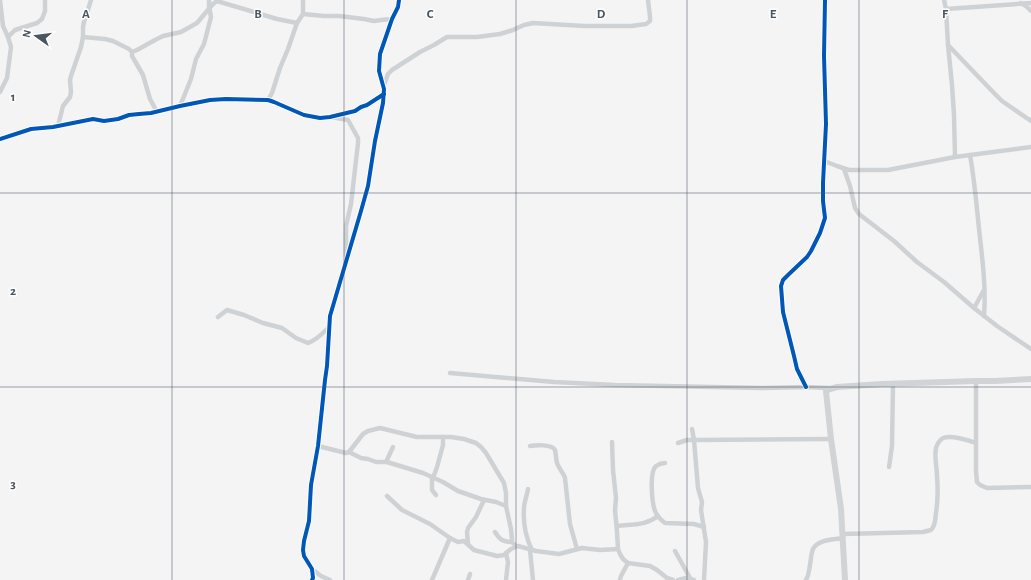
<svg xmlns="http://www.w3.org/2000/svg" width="1031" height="580" font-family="'Alegreya Sans',sans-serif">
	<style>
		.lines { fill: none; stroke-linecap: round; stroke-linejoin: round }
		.street { stroke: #cfd2d5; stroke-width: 4.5 }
		.secondary { stroke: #d0d4d6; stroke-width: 6 }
		.cycleway-casing { stroke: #fff; stroke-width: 6 }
		.cycleway { stroke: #0057b8; stroke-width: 4 }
		.grid { fill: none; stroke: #485662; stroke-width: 1; stroke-opacity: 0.55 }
		.grid-label { font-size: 13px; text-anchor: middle; font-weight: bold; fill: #485662; stroke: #fff; stroke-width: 3; stroke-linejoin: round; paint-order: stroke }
	</style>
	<rect width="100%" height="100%" fill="#f4f4f4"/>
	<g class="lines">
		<g class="street">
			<path d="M944,0L946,9L948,45L952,85L954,115L955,157"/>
			<path d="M1021,3L1027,7L1031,11"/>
			<path d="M946,9L1031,3"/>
			<path d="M303,14L324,16H339L364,19L374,21L381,20L392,19"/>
			<path d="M8,37L15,30L37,23L42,19L45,11V0"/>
			<path d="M83,37L105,39L113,41L129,49L132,52V56L143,75L150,99L157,112"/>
			<path d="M948,45L993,92L1002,101L1031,121"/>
			<path d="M132,52L137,50L155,40L163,36L181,32L197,23L213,4L217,1L277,19L297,23"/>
			<path d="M384,85L388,74L392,70L420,52L434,45L447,37H477L500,34L513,30L524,25L533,23L584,26H631L646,24L650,21V17L648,0"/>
			<path d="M0,92L7,78L11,47L8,37L3,26L0,0"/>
			<path d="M268,100L272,93L280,68L288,49L297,23L303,14V0"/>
			<path d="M180,106L191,79L196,59L204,44L211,17L209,6V0"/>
			<path d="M331,117L348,120L358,138V143L351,204L346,226V256"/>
			<path d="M58,126L63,106L70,97L71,92L70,80L71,76L81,47L83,37V27L84,22L91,0"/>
			<path d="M0,139L31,129L53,127L93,119L104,121L118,119L129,115L139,114L151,113L180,106L210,100L226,99L268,100L274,102L304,115L320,118L330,117L355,111L361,107L367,105L384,94"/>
			<path d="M970,155C975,183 977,211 980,238C983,264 986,290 984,316"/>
			<path d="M824,161L837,166L849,170H888L955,157L1031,147"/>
			<path d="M844,169L850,186L855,208L859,214L894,241L917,262L944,282L974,308L997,326L1031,349"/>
			<path d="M974,308L984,290"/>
			<path d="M218,317L227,310L244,315L263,323L282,328L296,338L308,343C317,340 323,333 329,327"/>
			<path d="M450,373L554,382L615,385L762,388L806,387L829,388"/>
			<path d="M976,381V471L977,482L980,485L987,488L1031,487"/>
			<path d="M806,387L797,369L794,356L783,312L781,286L783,280L788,275L807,257L811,251L820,233L825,218L823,201V183L826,124L824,56L825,0"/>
			<path d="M692,429L694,440L698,488L702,502L701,510L706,542L704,580"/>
			<path d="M694,440L831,439"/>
			<path d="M612,442L613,470L616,498L615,510L617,532L618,549L620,554L623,559L628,563L650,566L657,570L667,578L673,580"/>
			<path d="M678,443L687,440H694"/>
			<path d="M318,446L346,453L349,452L363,434L368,431L380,428L417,437H451L464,439L476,443L481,447L486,453L504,483L506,493V506L511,529L512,539V542L516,546"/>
			<path d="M530,446C536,445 552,444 555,450C556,454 556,459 557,463C559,469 563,472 565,478L569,515L570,524L577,549"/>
			<path d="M349,452L361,458L368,459L376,462H387L423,473L443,482L458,491L481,499L496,502L506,506"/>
			<path d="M386,462L393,447"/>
			<path d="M665,463C662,463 659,464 656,466C649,472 652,503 655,511C657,516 661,520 665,523L694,524L704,527"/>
			<path d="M889,467L892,446L893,384"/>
			<path d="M432,477V490L436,495"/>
			<path d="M433,478L437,467L443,445V437"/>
			<path d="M528,489C527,496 524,502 524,508C523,522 526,538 532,550"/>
			<path d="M387,496L402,510L430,524L450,538L458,542L464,541L474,550L497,556L504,555L511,549L518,546L536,551L559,554L582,548L600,550L618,549"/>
			<path d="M617,526C632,524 645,526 658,516"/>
			<path d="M495,532C500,540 503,542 512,542"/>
			<path d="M843,534L923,532L931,530C936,525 935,519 936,513C938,500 938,488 937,476C937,467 934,457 936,448C937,444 940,440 943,438C951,435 968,440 976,443"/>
			<path d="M468,544L467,532L468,528L476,517L484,500"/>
			<path d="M530,550L533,580"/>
			<path d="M675,551L690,578"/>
			<path d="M312,569L321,576L330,580"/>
			<path d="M312,580L313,578L312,569L304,556L303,550L304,541L309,521L311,485L318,446L325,380L327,366L330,316L361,211L368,186L375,141L383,103L384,89L379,71L380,54L392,19L398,7L399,0"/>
			<path d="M432,580L450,538"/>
			<path d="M468,580L470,574"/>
			<path d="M506,580L508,562L506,553"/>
			<path d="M620,580L621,576L628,563"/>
			<path d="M678,580L686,578L694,580"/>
			<path d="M806,580C809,575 809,570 810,565C811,560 811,553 813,549C818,539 834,540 843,538"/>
		</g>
		<path class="secondary" d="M845,580L841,509L831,439L826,391L830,389L837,387L882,384L976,381H995L1031,379"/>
		<defs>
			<g id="cycleway">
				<path d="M0,139L31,129L53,127L93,119L104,121L118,119L129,115L139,114L151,113L180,106L210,100L226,99L268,100L274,102L304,115L320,118L330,117L355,111L361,107L367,105L384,94"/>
				<path d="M806,387L797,369L794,356L783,312L781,286L783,280L788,275L807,257L811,251L820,233L825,218L823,201V183L826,124L824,56L825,0"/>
				<path d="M312,580L313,578L312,569L304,556L303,550L304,541L309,521L311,485L318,446L325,380L327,366L330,316L361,211L368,186L375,141L383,103L384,89L379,71L380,54L392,19L398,7L399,0"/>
			</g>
		</defs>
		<use href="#cycleway" class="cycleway-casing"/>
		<use href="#cycleway" class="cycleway"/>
	</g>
	<path class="grid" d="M172,0V580M344,0V580M516,0V580M687,0V580M859,0V580M0,193H1031M0,387H1031"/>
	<g class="grid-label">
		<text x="86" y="18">A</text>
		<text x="258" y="18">B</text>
		<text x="430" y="18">C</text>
		<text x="601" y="18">D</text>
		<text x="773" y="18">E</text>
		<text x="945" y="18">F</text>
		<text x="13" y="101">1</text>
		<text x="13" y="295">2</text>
		<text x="13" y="488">3</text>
	</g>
	<g transform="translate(36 36) rotate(284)" stroke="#ffffff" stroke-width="3" paint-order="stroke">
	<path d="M0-3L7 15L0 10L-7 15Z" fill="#485662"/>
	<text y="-6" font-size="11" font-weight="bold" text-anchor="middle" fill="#485662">N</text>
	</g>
</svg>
